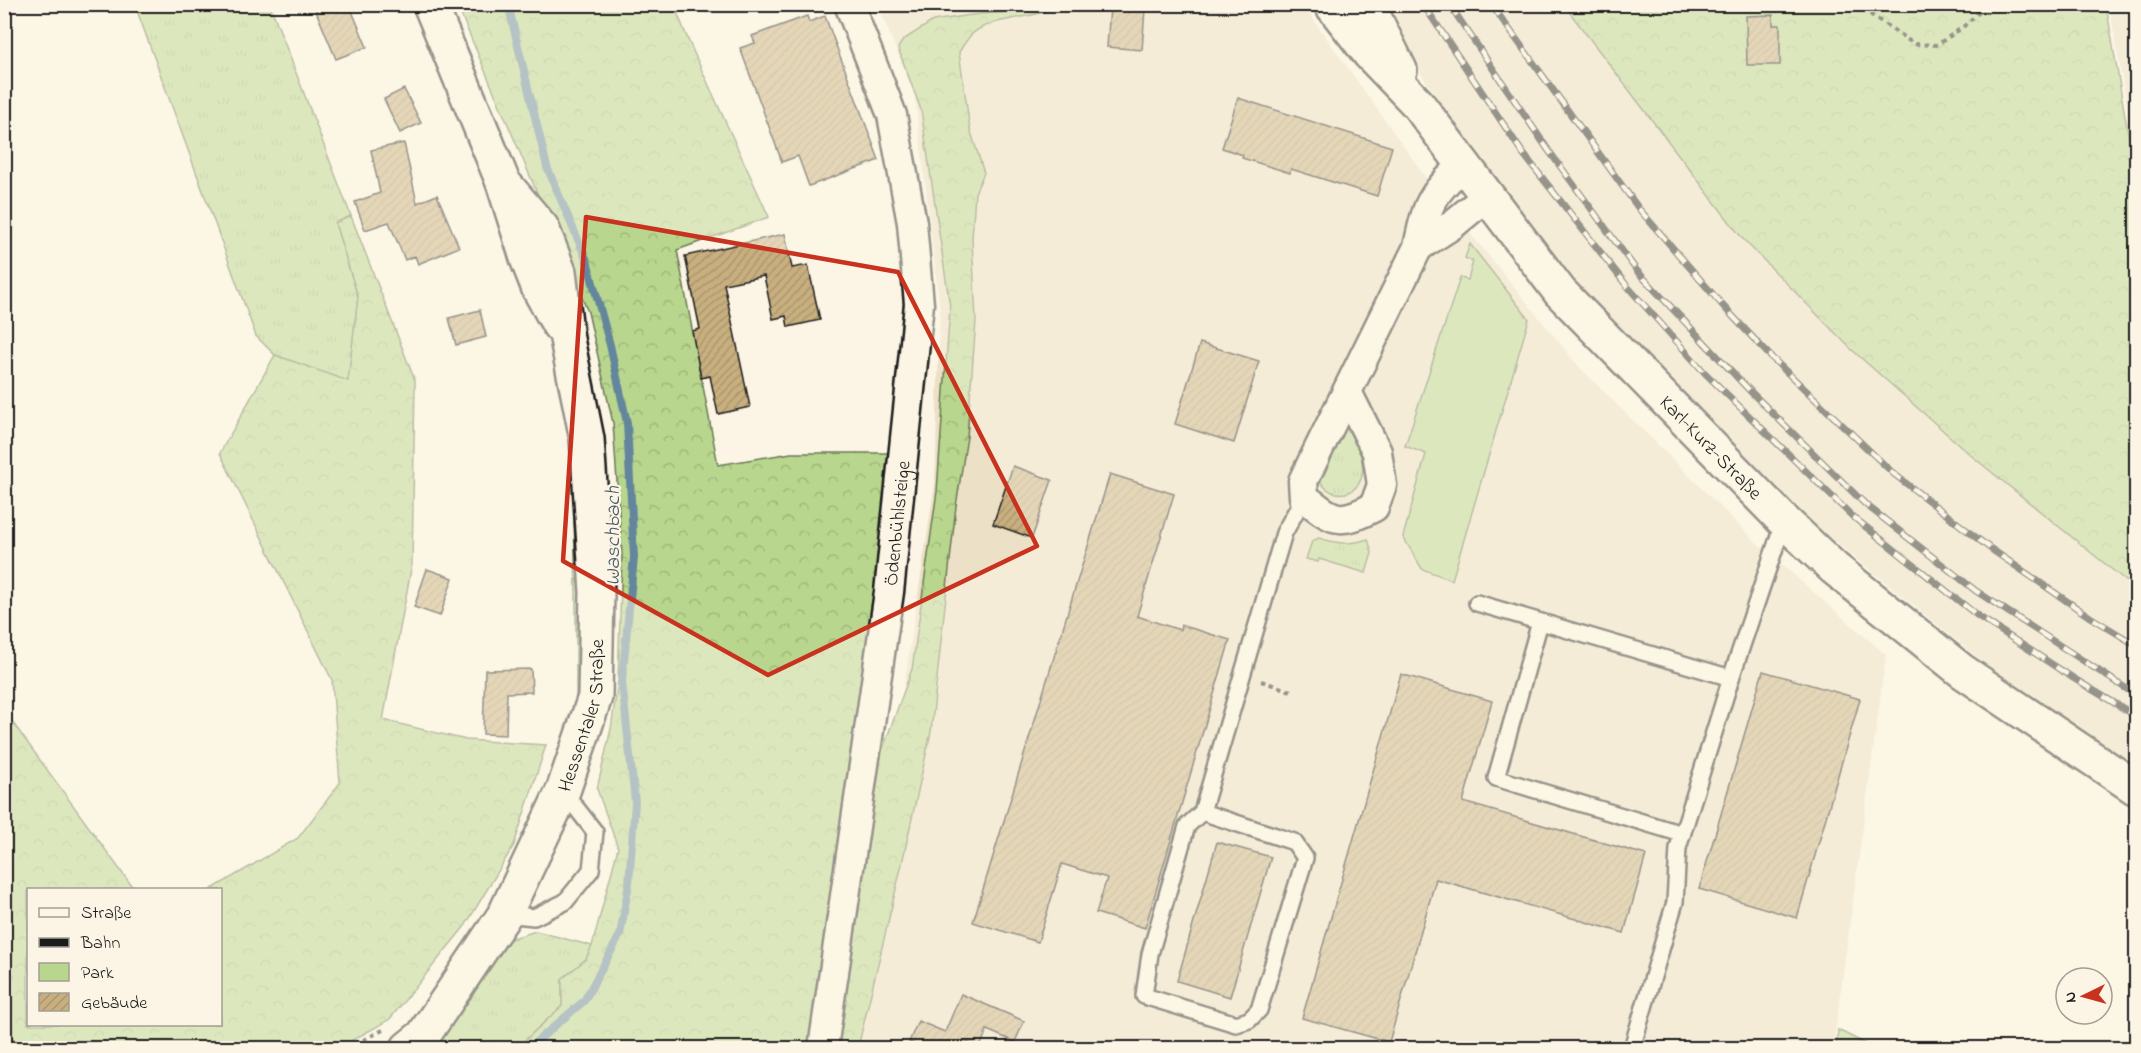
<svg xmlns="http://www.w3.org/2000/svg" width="2141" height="1053" font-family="'Indie Flower',sans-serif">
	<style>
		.built { fill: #ece0c6 }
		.grass { fill: url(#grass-tufts); stroke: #6a7955; stroke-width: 1.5 }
		.forest { fill: url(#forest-crowns); stroke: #6a7955; stroke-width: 1.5 }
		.park { fill: #b8d68e; stroke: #6a7955; stroke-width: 1.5 }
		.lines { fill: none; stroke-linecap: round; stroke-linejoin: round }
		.stream { stroke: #63869c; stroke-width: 8 }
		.building { fill: url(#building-hatch); stroke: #1c1c1c; stroke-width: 1.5 }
		.lane-casing { stroke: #1c1c1c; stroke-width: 20 }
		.street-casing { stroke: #1c1c1c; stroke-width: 33 }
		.secondary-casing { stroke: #1c1c1c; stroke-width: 38 }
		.path { stroke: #1c1c1c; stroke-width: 4; stroke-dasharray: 4.5 4.5; stroke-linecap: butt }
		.lane { stroke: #fcf5e5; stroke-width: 15 }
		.street { stroke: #fcf5e5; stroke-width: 28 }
		.secondary { stroke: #fcf5e5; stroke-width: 33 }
		.rail-casing { stroke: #1c1c1c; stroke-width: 7 }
		.rail { stroke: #fcf5e5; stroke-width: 4.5; stroke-dasharray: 14; stroke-linecap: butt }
		.marked { fill: none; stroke: #c8321e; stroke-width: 4.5; stroke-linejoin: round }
		.labels { text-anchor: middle; stroke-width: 4.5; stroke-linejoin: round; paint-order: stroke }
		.street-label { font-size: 20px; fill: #1c1c1c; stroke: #fcf5e5 }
		.water-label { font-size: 21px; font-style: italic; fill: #465a67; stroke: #fcf5e5 }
	</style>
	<defs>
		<pattern id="grass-tufts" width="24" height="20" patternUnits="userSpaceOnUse" patternTransform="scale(1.5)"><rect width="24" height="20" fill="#b8d68e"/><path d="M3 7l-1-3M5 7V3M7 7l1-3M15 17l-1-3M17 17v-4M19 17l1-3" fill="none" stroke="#9eb77a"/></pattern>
		<pattern id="forest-crowns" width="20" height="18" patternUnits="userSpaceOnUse" patternTransform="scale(1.5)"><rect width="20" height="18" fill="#b8d68e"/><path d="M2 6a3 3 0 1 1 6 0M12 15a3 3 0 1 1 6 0" fill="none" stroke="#9eb77a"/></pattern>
		<pattern id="building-hatch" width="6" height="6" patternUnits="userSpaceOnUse" patternTransform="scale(1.5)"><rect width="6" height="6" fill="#c8af7f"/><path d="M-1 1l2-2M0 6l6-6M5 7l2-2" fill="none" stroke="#ab966d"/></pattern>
	</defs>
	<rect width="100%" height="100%" fill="#fcf5e5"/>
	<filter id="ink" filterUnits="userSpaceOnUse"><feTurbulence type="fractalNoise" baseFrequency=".0167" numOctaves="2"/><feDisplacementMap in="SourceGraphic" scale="12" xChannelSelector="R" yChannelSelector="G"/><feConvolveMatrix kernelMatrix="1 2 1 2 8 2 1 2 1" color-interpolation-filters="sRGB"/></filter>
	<g filter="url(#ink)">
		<g class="built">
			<path d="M878,5H1303L1431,185L1580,368L1757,543L1886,655L1833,1048H849L935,483L940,309L915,96Z"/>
			<path d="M1373,5H1564L1742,238L1851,349L1973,457L2136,589V771L1998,674L1822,531L1618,336L1476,157L1389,25Z"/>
			<path d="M2109,5H2136V156Z"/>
		</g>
		<g class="grass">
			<path d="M135,5H270L351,216L335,223L358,297L348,382L275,355L256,336Z"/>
			<path d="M1339,428H1346L1351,430C1357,441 1365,463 1362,476C1356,500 1324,499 1318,475Z"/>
			<path d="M572,436L585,520L581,677L576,701V593Z"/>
			<path d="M1319,538C1337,544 1350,545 1368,539L1372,553L1366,573L1319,559L1318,562L1306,559L1312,541Z"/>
			<path d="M536,931L592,946L586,959L562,979V1006L523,1042L509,1048H420L432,1037L486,973L510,939Z"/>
			<path d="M1838,1030L1874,1048H1836Z"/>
		</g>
		<g class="forest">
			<path d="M457,5H674L689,42L769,217L677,250L718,465L791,453H895L849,803L808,1048H509L523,1042L562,1006V979L586,959L592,946L618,848L597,789L611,729L618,681L622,555L613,423L588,312Z"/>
			<path d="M1564,5H2106L2136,180V589L1973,457L1851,349L1742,238Z"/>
			<path d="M1054,8C1030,20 987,17 970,36C966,41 962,47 959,52L970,129L984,173L975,193L972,239L976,320L967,437L956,506L931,732L901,868L860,1039L857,1048H834L877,765L912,669L937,491L950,307L921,110L898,48L903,40L933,21L971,15Z"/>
			<path d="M351,216L415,381L412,564L383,720L466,740L546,745L514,845L465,926L389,1020L338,1048H5V712L134,889L28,890V1024H220V890L212,889L298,838L340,783L332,680L220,453L275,355L348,381L358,297L335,223Z"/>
		</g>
		<path class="park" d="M1470,244L1529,319L1452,580L1422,569L1403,537L1426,454L1405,446L1460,278L1468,280L1473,261L1465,258Z"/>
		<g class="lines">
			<path class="stream" d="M508,4L547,167L587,261L610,345L627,423L634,557L622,682L635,802L629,883L620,935L584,1001L529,1048"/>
		</g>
		<g class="building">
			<path d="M313,4H349L367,47L336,59Z"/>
			<path d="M1110,7L1145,10L1142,50L1107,47Z"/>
			<path d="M1773,15V25H1780V65H1747L1746,16Z"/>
			<path d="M807,16L809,22L825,16L879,160L809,186L798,156L782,162L740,48L755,43L752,36Z"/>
			<path d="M404,89L421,123L400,133L384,99Z"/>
			<path d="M1238,98L1392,147L1377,196L1291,169L1290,173L1242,158L1243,155L1222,148Z"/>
			<path d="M404,143L417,203L437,195L459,247L418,264L415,256L405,260L389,222L365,230L355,202L380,193L371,150Z"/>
			<path d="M785,234L792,268L808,265L820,320L788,327L786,316L773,319L764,276L724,284L750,407L718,414L710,376L701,378L692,331L700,329L685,256Z"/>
			<path d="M480,310L486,337L456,345L449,318Z"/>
			<path d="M1200,343L1259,361L1234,443L1175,424Z"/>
			<path d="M1013,466L1052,480L1032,538L993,524Z"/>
			<path d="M1110,474L1174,494L1137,616L1180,630L1181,625L1230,640L1145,928L1096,913L1107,878L1062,864L1038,942L973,922Z"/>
			<path d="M427,569L453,578L440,616L414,607Z"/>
			<path d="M531,669L532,692L507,693L506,735L483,734L485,670Z"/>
			<path d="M1763,671L1860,699L1797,918L1699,889Z"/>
			<path d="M1401,674L1492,701L1463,802L1646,855L1624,933L1436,879L1389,1042L1302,1018Z"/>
			<path d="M1217,842L1271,857L1230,997L1177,981Z"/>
			<path d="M961,994L1024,1021L1015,1042L987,1030L980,1047L966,1042L982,1048H926L909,1042L918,1021L945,1032Z"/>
		</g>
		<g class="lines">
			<defs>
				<g id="lane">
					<path d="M1477,603L1731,678L1784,521"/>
					<path d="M1540,622L1496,778L1682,834"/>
					<path d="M1202,812L1294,842L1305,858L1259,1010L1249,1020L1236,1024L1144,996L1150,954L1187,826L1202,812L1284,533L1304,497"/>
					<path d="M505,914L534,917L565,902L591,870L595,832L563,791"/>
					<path d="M1632,1048L1675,902L1678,848L1731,678"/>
				</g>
				<g id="street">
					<path d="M1418,247L1452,225L1487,196"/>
					<path d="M1347,392L1377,452L1382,485L1374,507C1339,525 1334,521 1304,497L1303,481L1418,247C1427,204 1430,196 1462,166"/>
					<path id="s1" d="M823,1048L889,592L919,304L912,223L892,115L849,4"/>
				</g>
				<g id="secondary">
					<path d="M430,4L503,182L528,261L539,289L559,325"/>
					<path id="s2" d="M1331,4L1369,53L1417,103L1560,292L1784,521L1834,568L1962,671L2136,788"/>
					<path d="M1364,4L1374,17L1400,70"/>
					<path id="s3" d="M408,1048L423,1036L505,914L563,791L595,697L597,592L587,439L567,339L559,272L542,228L503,182"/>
				</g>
			</defs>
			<use href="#lane" class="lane-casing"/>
			<use href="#street" class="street-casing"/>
			<use href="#secondary" class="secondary-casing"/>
			<g class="path">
				<path d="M1855,4L1914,44L1937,45L1963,27L1988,4"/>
				<path d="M1261,681L1291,691"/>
				<path d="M4,959L13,972L4,1010"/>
				<path d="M4,1034L23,1048"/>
				<path d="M347,1048L383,1030"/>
			</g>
			<use href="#lane" class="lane"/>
			<use href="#street" class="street"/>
			<use href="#secondary" class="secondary"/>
			<defs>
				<g id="rail">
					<path d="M1423,4L1522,152L1627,286L1705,373L1852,516L1978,616L2073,678L2136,716"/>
					<path d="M1449,4L1549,151L1637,271L1752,393L1865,504L1976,591L2136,695"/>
					<path d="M1491,4L1639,209L1724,307L1772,358L1894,474L1991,549L2090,617L2136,645"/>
				</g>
			</defs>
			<use href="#rail" class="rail-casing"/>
			<use href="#rail" class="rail"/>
		</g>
	</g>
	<path d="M0 0H2141V1053H0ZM586,217L898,272L1037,546L768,675L563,561Z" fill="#fcf5e5" fill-opacity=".55" fill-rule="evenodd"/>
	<path class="marked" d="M586,217L898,272L1037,546L768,675L563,561Z"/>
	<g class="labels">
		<g class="street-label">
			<text dy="7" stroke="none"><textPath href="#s2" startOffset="585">Karl-Kurz-Straße</textPath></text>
			<text dy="7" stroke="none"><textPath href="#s1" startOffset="530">Ödenbühlsteige</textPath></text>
			<text dy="7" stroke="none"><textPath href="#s3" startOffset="381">Hessentaler Straße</textPath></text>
		</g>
		<g class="water-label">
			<text transform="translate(612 536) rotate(-90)" y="7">Waschbach</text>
		</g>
	</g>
	<rect width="2141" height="1053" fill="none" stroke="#fcf5e5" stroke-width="24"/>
	<rect x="12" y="12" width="2117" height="1029" fill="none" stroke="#1c1c1c" stroke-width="2" filter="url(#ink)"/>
	<rect x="27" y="888" width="195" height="138" fill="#fcf5e5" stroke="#a29e95" stroke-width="1.5"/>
	<rect x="39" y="908" width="30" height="9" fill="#fcf5e5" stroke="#a29e95" stroke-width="1.5"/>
	<text x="81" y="918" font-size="18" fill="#1c1c1c">Straße</text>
	<rect x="39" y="938" width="30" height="9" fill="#1c1c1c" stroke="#a29e95" stroke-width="1.5"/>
	<text x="81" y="948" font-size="18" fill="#1c1c1c">Bahn</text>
	<rect x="39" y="963" width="30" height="18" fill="#b8d68e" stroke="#a29e95" stroke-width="1.5"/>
	<text x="81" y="978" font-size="18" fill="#1c1c1c">Park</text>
	<rect x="39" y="993" width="30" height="18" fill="url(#building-hatch)" stroke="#a29e95" stroke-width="1.5"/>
	<text x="81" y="1008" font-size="18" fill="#1c1c1c">Gebäude</text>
	<g transform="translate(2084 996) rotate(265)"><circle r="28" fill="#fcf5e5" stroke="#a29e95" stroke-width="1.5"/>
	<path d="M0-4.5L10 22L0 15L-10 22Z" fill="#c8321e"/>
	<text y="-9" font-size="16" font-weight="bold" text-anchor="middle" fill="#1c1c1c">N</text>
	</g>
</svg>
